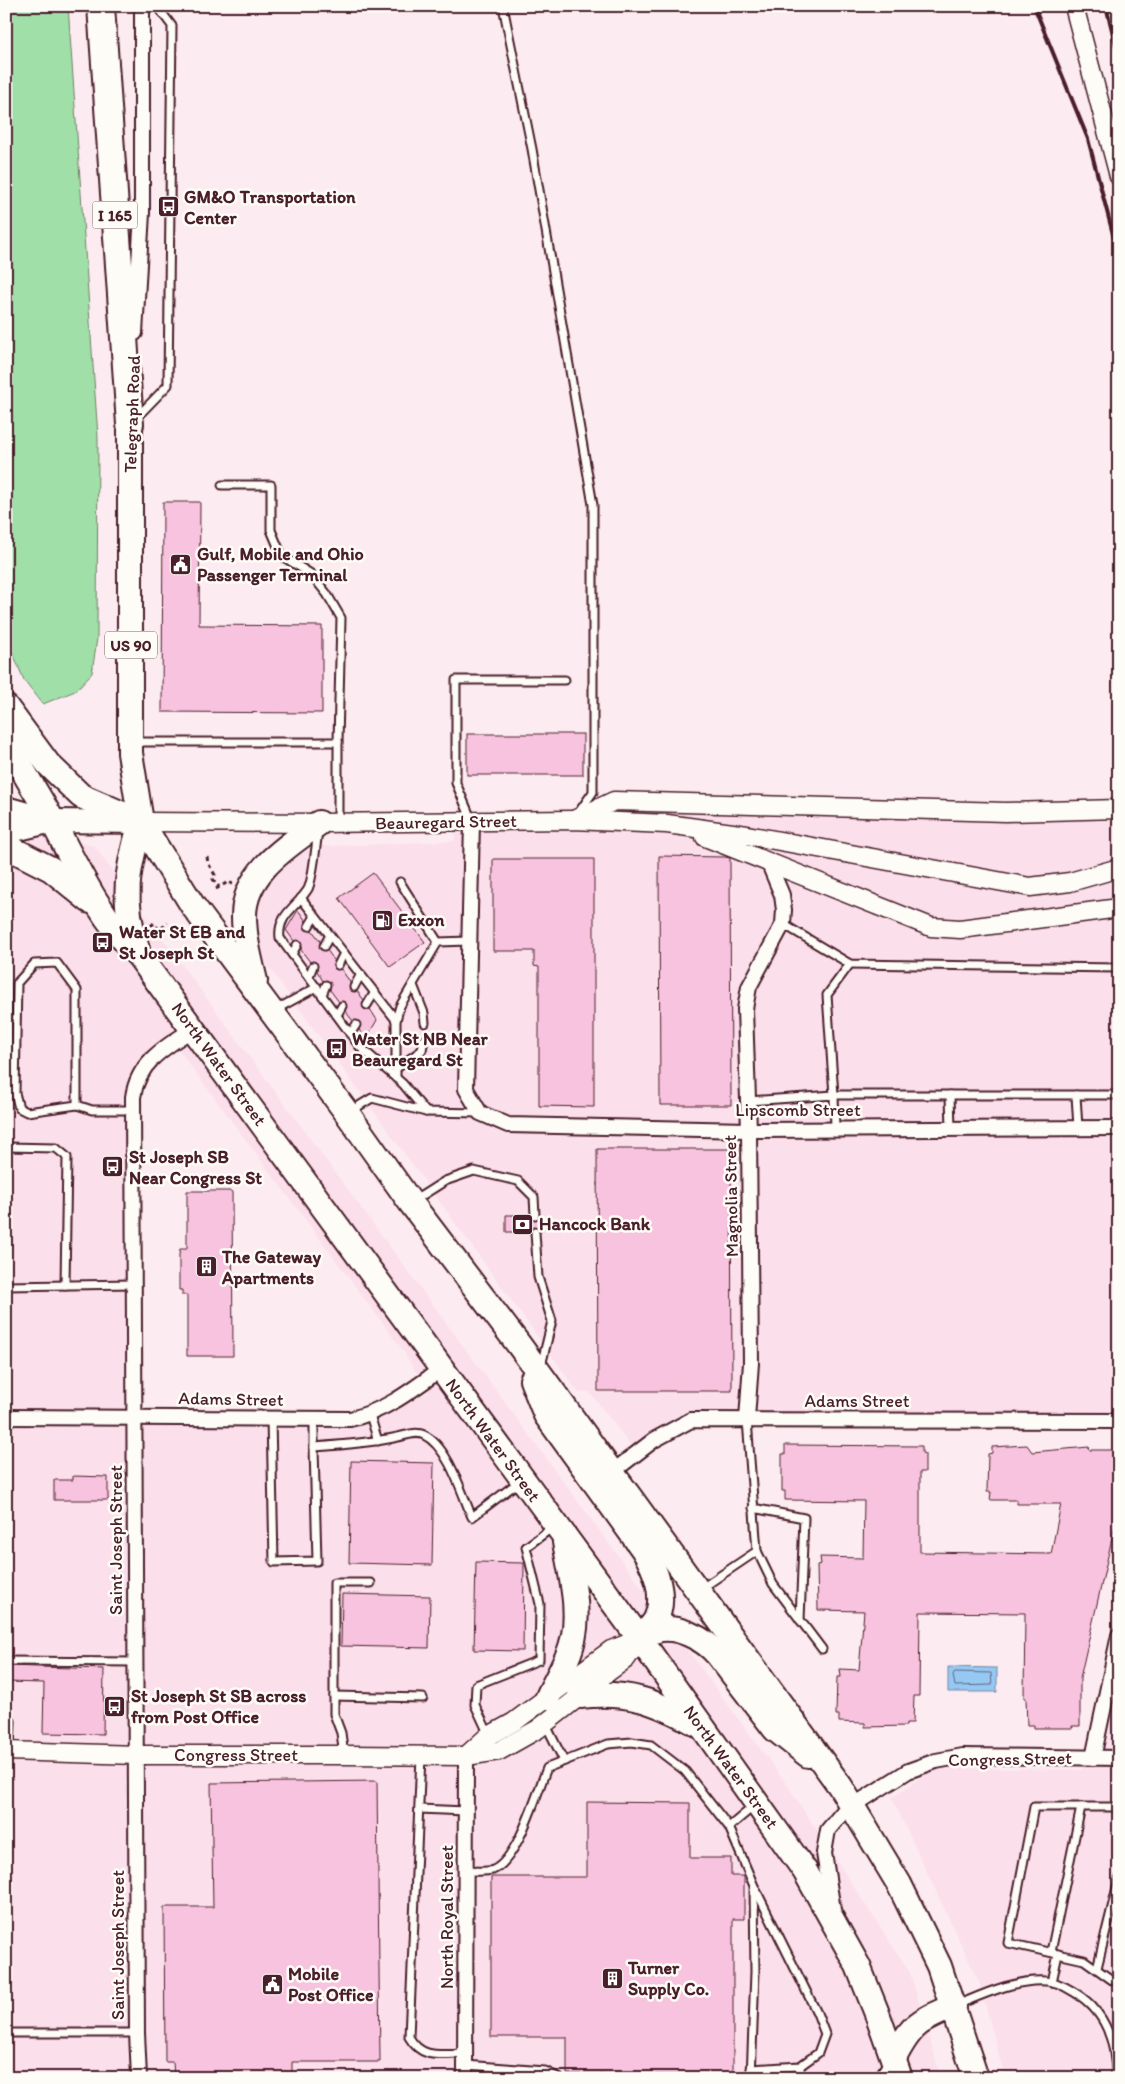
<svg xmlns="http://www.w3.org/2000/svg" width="1125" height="2084" font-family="Itim,sans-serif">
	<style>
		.built { fill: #fbdfeb }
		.green { fill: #a0dfa8; stroke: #757f6a }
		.water { fill: #95c9f3; stroke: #7785a3 }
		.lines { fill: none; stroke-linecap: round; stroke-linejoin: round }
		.shore { stroke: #68637b; stroke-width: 1 }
		.building { fill: #f8c3de; stroke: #4a1f2b }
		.service-casing { stroke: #4a1f2b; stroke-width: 11 }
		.minor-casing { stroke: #4a1f2b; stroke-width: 18 }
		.tertiary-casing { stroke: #4a1f2b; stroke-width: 21 }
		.primary-casing { stroke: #4a1f2b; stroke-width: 26 }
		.trunk-casing { stroke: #4a1f2b; stroke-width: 28 }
		.motorway-casing { stroke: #4a1f2b; stroke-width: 30 }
		.path { stroke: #4a1f2b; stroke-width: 3; stroke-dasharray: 4 4; stroke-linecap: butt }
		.service { stroke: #fdfcf7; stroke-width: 7 }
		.minor { stroke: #fdfcf7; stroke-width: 14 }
		.tertiary { stroke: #fdfcf7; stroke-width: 18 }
		.primary { stroke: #fdfcf7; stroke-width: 22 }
		.trunk { stroke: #fdfcf7; stroke-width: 24 }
		.motorway { stroke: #fdfcf7; stroke-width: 26 }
		.rail { stroke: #4a1f2b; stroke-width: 4 }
		.labels { text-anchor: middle; stroke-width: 5; stroke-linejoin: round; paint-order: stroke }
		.shield { fill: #fdfcf7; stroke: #806168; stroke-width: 1 }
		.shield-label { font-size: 16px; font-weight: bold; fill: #4a1f2b }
		.poi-label { font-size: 18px; font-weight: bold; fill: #4a1f2b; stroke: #fdfcf7; text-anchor: start }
		.street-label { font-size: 18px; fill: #4a1f2b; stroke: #fdfcf7 }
	</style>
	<rect width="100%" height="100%" fill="#fcebf0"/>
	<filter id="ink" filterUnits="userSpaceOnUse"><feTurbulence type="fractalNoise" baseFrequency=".02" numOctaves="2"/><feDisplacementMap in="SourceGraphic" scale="10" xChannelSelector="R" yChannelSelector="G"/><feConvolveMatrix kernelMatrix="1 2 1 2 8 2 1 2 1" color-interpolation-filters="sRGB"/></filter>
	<g filter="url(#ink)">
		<g class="built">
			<path d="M1119,811V1430L691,1428L653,1446L641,1458L589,1391L579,1393L261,956L253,940L258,886L291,852L309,847L455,841L454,812Z"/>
			<path d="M6,826L94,846L787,1785L910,1973L941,2078H6V1426L355,1423L429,1393L400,1346L179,1050L161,1056L147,1074L140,1107L144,1408L6,1410Z"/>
			<path d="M1119,1591V2078H1005L980,1984L892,1798L934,1768L1082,1770Z"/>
		</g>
		<path class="green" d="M6,6H68L98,437L97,638L92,673L75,691L43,704L24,680L6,637Z"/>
		<path class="water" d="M948,1667L997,1668V1692H948Z"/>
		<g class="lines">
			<path class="shore" d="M955,1672L991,1673L992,1685L955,1686L953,1675Z"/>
		</g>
		<g class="building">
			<path d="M163,502H200L199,625L322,626V713L162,712Z"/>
			<rect x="467" y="734" width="116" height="41"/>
			<path d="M659,856L725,857L730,858L731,1105H660Z"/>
			<path d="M493,859H594V1107L539,1106V967L534,966V951H493Z"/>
			<path d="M373,873L425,942L390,967L339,898Z"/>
			<path d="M298,910L306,921L305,929L312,930L320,941V949L327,950L334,960V968L341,969L350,982V990L357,991L364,1000L363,1008L370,1009L377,1020L366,1039L359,1030L360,1022L353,1021L345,1011L346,1003L339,1002L330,990V982L323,981L317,971V963L310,962L301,950V942L294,941L286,930Z"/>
			<path d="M597,1149H731L732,1391H598Z"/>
			<path d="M187,1191H232L233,1356H187V1295H182V1290H179V1255L180,1249H187Z"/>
			<path d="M506,1215H530L535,1220L540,1215L541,1232L535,1227L530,1232H506Z"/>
			<path d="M785,1445L922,1446V1453L925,1454V1472H920V1552L1051,1554L1061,1504H1017V1500H990L991,1492H987L988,1454L992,1453V1447L1027,1445L1032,1452L1089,1447L1090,1450H1119V1508L1080,1678V1726H1072L1073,1728H1034V1725H1027L1026,1698H1024L1025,1613L920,1612L919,1696H914L913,1723H906V1726L865,1727V1723L839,1722V1715H836L837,1677H841L840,1669L859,1670L864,1611L818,1610L817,1565L821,1564L820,1557L863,1558L864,1501L785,1500V1491H782V1454H785Z"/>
			<path d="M351,1461L434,1463L432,1565L349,1563Z"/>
			<path d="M73,1476L108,1477V1500H54V1480H73Z"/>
			<path d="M476,1562L524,1563L523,1651L474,1650Z"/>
			<path d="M342,1594L430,1596L429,1648L341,1646Z"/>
			<path d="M6,1666L104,1669L103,1734L43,1733L44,1683L6,1682Z"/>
			<path d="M377,1781L380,2062H292V2078H174L173,2062H165L164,1907H213L211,1783Z"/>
			<path d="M587,1802L690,1803V1858H731V1876H744V1919H733V2075L567,2074V2037H491V1877H587Z"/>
		</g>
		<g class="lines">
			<defs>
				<g id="service">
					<path d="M503,6L532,149L593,505V792L579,812"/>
					<path d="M137,417L168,385L172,26L157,6"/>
					<path d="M222,485H271V530L282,556L311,574L327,594L341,618L338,742V823"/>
					<path d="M133,742H338"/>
					<path d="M472,821L456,783V680H565"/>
					<path d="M318,831C316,844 313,880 308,889C297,907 277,915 280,938L360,1047L403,1084L426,1112"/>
					<path d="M400,882L438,942"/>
					<path d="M301,898L396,1020"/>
					<path d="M783,924L850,964L1119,968"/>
					<path d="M309,926L315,916"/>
					<path d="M324,946L330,935"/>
					<path d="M292,954L297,945"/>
					<path d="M850,964L827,995L834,1095H1119"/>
					<path d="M338,965L344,953"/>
					<path d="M309,976L313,966"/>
					<path d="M413,985L424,1013L425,1023"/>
					<path d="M354,987L361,974"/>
					<path d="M322,995L326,985"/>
					<path d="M367,1005L375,992"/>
					<path d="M275,1010L317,987"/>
					<path d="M337,1015L342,1006"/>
					<path d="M350,1034L356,1025"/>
					<path d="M397,1068L422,1050L424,1040"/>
					<path d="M396,1078V1020L400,1006L438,942L469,941"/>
					<path d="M950,1095L951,1129"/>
					<path d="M1076,1095L1078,1128"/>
					<path d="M748,1101L834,1095L835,1129"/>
					<path d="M77,1105V990L57,963L34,964L17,983L15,1093L19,1108L27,1112L77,1105L92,1110H133"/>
					<path d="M349,1112L372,1098L426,1112L480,1113"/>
					<path d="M6,1147L56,1148L67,1157L65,1285"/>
					<path d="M415,1200L445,1181L474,1171L518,1181L534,1197L535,1215"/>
					<path d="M535,1232L538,1277L552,1321L541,1366"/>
					<path d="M6,1286L134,1284"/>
					<path d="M370,1415L378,1441"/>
					<path d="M271,1418L274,1562L317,1561L314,1447"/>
					<path d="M314,1419V1447C342,1445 370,1443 398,1437C407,1435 416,1431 424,1435C448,1446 462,1494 472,1517L520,1481"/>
					<path d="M747,1420L757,1551L773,1584L822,1649"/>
					<path d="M753,1508L804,1518L800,1620"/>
					<path d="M702,1588L757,1551"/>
					<path d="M6,1661L136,1662"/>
					<path d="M334,1696L423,1698"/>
					<path d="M6,1715L11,1721L10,1751"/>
					<path d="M545,1723L564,1761"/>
					<path d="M489,1735L475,1705L476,1685L539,1660L540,1604L526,1547L553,1527"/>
					<path d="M344,1755L341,1733L334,1714V1583H371"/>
					<path d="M421,1756L409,2037C422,2060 441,2054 465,2054"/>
					<path d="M1119,1807H1034L1008,1943L1084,1960L1112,1980L1119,1982"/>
					<path d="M419,1809L466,1811"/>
					<path d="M729,1827L754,1806"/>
					<path d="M466,1871C474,1871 486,1872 493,1870C518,1860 537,1792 547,1768L608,1744L632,1742L651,1745L685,1771L729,1827L754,1886L755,1972L751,2078"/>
					<path d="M1051,1952L1081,1807"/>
					<path d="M1097,1968L1119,1879"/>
					<path d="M1052,1982L1058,1954"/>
					<path d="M957,2005C984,1994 1016,1979 1046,1981C1056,1981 1066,1987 1074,1992C1106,2011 1116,2042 1116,2078"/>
					<path d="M7,2033H137"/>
					<path d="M465,2065L545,2071L559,2078"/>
					<path d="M800,2066V2078"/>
					<path d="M751,2069L800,2066L818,2053L825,2034L817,2013L755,1888"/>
				</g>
				<g id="minor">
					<path d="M135,333L142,213V6"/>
					<path d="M472,822L466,1089L480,1113L508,1125L749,1130L1119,1128"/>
					<path d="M6,1417L350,1419C386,1411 412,1390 441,1369"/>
					<path d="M747,1419L751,1363L749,1130L745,1009L749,987L783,924L784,910L782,895L769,864"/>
					<path d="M611,1473L654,1440L691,1420L1119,1421"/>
					<path d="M1093,1758L1119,1635"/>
					<path d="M833,1910L824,1853L828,1830L843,1812L908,1771L936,1761L963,1756L1119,1758"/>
					<path d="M139,2078L137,2033L133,1097C138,1062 165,1047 193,1029"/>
					<path d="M465,2078L466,1756"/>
					<path d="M882,2078L894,2058"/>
				</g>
				<g id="tertiary">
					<path d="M1074,6L1119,176"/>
					<path d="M576,819L614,801L1006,812L1119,809"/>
					<path d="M141,822L319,823L573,820L667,824L747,835L1030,887L1070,882L1119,868"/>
					<path d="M705,837L931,927L960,929L1119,908"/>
					<path d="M6,1751L137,1755H344L466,1756L499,1751L538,1729L580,1696L589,1686L626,1659L640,1639"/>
					<path d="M466,1756L487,1737L514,1722L611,1650L640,1639"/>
				</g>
				<g id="primary">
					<path d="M6,808L49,820"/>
					<path d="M6,832L52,821L140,822"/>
				</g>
				<g id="trunk">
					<path d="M130,424V753L141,822L193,906L347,1113L411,1203L519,1345L840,1786L899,1884L939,1966L976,2078"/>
					<path d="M6,707L48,764L81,796L141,822"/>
					<path d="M6,738C19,767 38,794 53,822C77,868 101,920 139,956L640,1639L805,1871L858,1966L878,2016L900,2078"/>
					<path d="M6,846L51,869L90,901"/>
					<path d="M137,949C121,899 127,871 141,822"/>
					<path d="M255,981C250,960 244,938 244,916C244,872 288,846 319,823"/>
					<path d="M532,1380L546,1415L643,1549C656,1569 667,1598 655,1621C651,1627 645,1633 640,1639"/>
					<path d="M640,1639C644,1637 649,1633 654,1631C675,1623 705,1639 718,1655L775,1729L808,1755"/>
					<path d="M580,1696C629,1691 655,1701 697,1724"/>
					<path d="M548,1697C555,1681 566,1664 571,1647C582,1614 571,1576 565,1542"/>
					<path d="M894,2058C912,2023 919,2021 954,2006"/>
				</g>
				<path id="motorway" d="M101,6L130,424"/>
			</defs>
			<use href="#service" class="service-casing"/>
			<use href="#minor" class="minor-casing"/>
			<use href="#tertiary" class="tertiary-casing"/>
			<use href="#primary" class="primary-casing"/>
			<use href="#trunk" class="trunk-casing"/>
			<use href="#motorway" class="motorway-casing"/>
			<g class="path">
				<path d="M207,857L208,863L215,875L213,879L219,887"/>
				<path d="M216,889L228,882L233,884"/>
				<path d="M151,926L154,923L159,930L168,923"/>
			</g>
			<use href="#service" class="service"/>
			<use href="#minor" class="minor"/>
			<use href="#tertiary" class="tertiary"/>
			<use href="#primary" class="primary"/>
			<use href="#trunk" class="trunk"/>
			<use href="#motorway" class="motorway"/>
			<g class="rail">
				<path d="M1034,6L1088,139L1119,257"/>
				<path d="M1106,6L1119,58"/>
			</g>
		</g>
	</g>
	<defs>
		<symbol id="bus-square" viewBox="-11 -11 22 22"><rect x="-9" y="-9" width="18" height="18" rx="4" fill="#4a1f2b" stroke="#fdfcf7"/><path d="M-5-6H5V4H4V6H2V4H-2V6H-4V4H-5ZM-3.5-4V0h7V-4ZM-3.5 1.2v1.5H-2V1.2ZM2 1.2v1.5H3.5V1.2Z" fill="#fff"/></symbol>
		<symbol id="civic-square" viewBox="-11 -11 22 22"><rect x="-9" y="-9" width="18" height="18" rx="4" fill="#4a1f2b" stroke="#fdfcf7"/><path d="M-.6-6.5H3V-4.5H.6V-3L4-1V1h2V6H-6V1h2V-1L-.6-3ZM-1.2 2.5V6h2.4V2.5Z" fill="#fff"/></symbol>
		<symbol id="fuel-square" viewBox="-11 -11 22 22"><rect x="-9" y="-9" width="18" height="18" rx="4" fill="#4a1f2b" stroke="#fdfcf7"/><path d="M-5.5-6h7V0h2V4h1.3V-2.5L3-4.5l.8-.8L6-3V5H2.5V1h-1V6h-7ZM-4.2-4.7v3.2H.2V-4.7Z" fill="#fff"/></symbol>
		<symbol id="bank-square" viewBox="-11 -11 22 22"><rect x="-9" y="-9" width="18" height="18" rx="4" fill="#4a1f2b" stroke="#fdfcf7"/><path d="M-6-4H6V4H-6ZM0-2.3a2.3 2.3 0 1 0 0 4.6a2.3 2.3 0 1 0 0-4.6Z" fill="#fff"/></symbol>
		<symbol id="building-square" viewBox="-11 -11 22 22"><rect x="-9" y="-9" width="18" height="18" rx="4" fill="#4a1f2b" stroke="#fdfcf7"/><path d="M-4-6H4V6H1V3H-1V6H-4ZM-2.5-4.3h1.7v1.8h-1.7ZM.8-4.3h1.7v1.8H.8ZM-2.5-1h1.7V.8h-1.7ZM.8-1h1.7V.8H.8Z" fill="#fff"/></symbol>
	</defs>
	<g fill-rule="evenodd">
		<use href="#bus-square" x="156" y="194" width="25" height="25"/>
		<use href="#civic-square" x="168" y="552" width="25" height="25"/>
		<use href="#fuel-square" x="370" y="908" width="25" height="25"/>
		<use href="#bus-square" x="90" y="930" width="25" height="25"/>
		<use href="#bus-square" x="324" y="1036" width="25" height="25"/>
		<use href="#bus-square" x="100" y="1154" width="25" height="25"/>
		<use href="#bank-square" x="510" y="1212" width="25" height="25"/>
		<use href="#building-square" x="194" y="1254" width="25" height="25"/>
		<use href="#bus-square" x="102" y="1694" width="25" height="25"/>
		<use href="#building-square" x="600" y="1966" width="25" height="25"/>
		<use href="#civic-square" x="260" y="1972" width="25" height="25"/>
	</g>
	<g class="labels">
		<g class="shield">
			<rect x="92.5" y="201.5" width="45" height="27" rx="4"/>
			<rect x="105" y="631.5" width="52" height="27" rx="4"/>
		</g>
		<g class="shield-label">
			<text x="115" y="221">I 165</text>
			<text x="131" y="651">US 90</text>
		</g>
		<g class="poi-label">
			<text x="184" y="203">GM&amp;O Transportation<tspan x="184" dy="21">Center</tspan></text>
			<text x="197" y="560">Gulf, Mobile and Ohio<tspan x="197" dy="21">Passenger Terminal</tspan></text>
			<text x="398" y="926">Exxon</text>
			<text x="119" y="938">Water St EB and<tspan x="119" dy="21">St Joseph St</tspan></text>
			<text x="352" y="1045">Water St NB Near<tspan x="352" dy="21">Beauregard St</tspan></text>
			<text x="129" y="1163">St Joseph SB<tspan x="129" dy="21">Near Congress St</tspan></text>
			<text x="539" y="1230">Hancock Bank</text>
			<text x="222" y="1263">The Gateway<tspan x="222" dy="21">Apartments</tspan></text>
			<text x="131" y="1702">St Joseph St SB across<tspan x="131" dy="21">from Post Office</tspan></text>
			<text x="628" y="1974">Turner<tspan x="628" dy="21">Supply Co.</tspan></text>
			<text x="288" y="1980">Mobile<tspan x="288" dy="21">Post Office</tspan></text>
		</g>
		<g class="street-label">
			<text transform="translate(132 414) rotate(-88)" y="6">Telegraph Road</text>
			<text transform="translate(446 822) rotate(-1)" y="6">Beauregard Street</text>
			<text transform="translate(219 1064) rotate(54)" y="6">North Water Street</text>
			<text x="798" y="1116">Lipscomb Street</text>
			<text transform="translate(731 1196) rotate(-91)" y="6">Magnolia Street</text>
			<text transform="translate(231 1399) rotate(1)" y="6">Adams Street</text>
			<text x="857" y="1407">Adams Street</text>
			<text transform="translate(493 1440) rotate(54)" y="6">North Water Street</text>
			<text transform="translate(116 1540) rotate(-90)" y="6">Saint Joseph Street</text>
			<text x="236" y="1761">Congress Street</text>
			<text transform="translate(1010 1759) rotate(-1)" y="6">Congress Street</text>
			<text transform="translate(731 1767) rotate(54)" y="6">North Water Street</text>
			<text transform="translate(447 1917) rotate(-90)" y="6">North Royal Street</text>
			<text transform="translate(118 1945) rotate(-90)" y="6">Saint Joseph Street</text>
		</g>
	</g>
	<rect width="1125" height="2084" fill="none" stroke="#fdfcf7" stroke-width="25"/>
	<rect x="12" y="12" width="1100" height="2059" fill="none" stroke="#4a1f2b" stroke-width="2" filter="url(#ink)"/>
</svg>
